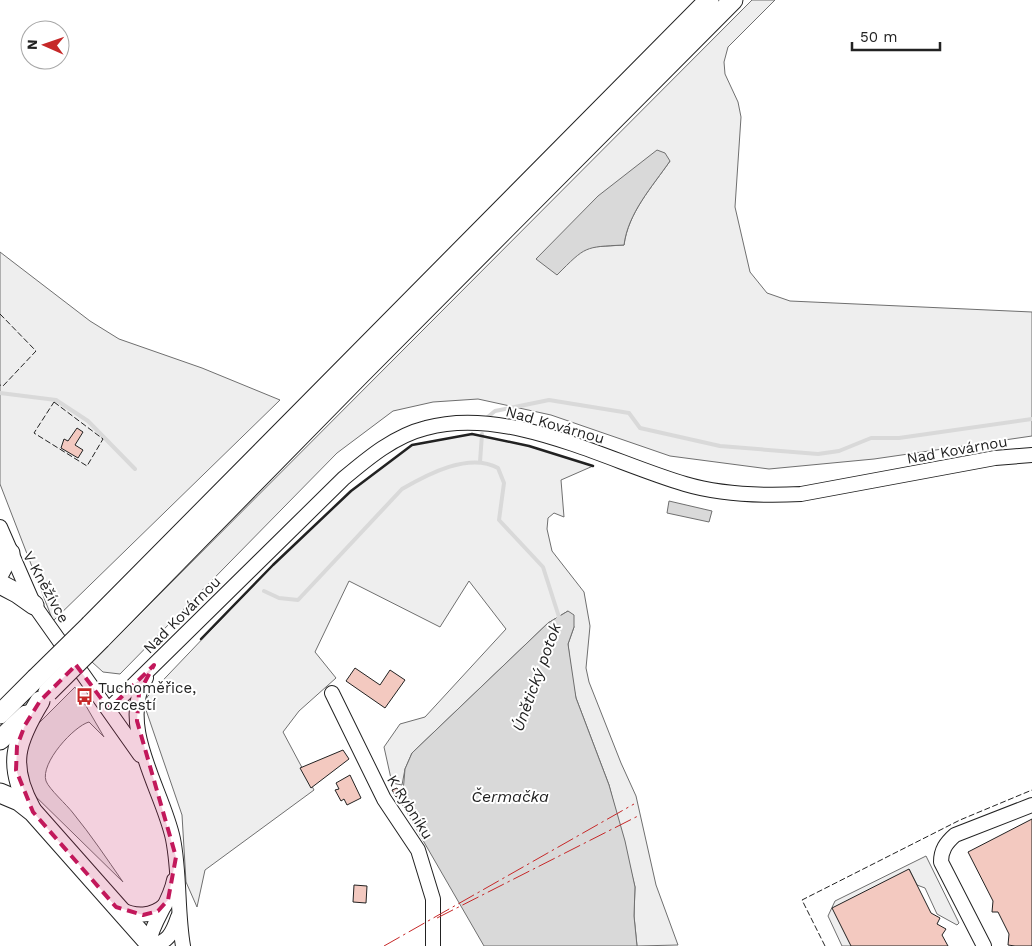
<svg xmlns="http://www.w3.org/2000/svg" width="1032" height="946" font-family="'Work Sans',sans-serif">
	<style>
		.green { fill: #eee; stroke: #6f6f6f; fill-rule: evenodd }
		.water { fill: #d9d9d9; stroke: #6f6f6f }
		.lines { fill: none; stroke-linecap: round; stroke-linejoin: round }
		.stream { stroke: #d9d9d9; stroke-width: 4 }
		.building { fill: #f3c9c0; stroke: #222 }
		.minor-casing { stroke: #222; stroke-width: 16 }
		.highway-casing { stroke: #222; stroke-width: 21 }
		.minor { stroke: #fff; stroke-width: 14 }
		.highway { stroke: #fff; stroke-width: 19 }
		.highway-bridge-casing { stroke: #222; stroke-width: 21; stroke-linecap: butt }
		.highway-bridge { stroke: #fff; stroke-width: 19 }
		.fence { stroke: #222; stroke-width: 1; stroke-dasharray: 6 2.5; stroke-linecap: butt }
		.wall { stroke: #222; stroke-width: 2.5 }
		.power { stroke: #c62828; stroke-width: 1; stroke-dasharray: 18 4 2.5 4; stroke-linecap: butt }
		.marked { fill: #c2185b; fill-opacity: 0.2; stroke: #c2185b; stroke-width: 4; stroke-dasharray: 10 6; stroke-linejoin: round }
		.labels { text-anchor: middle; stroke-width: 4; stroke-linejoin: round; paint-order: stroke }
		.street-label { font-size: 15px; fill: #222; stroke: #fff }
		.poi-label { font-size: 15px; fill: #222; stroke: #fff; text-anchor: start }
		.water-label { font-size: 16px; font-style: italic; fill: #222; stroke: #fff }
	</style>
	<rect width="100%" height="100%" fill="#fff"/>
	<g class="green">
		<path d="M752,0H775L728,47L724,62L725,74L738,102L741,117L735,207L750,272L767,293L790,301L1032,312V436L874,459L769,469L670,456L551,415L478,399L433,402L393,411L337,453L120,674L103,672L92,662ZM670,161C652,187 628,213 624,245L591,247L580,252Z"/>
		<path d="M0,252L90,321L119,339L202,368L280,400L53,621L0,484Z"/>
		<path d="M472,434L529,446L593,466L561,480L564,517L554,513L548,518L547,529L552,551L584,592L590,626L586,668L589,682L621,763L636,796L656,885L678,945L637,946L634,916L635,887L609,785L576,698L572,680L568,644L574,627L568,611L548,623L412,753L405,769L402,785L392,783L384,747L400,724L425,717L506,629L469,581L440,627L349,581L315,652L336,678L299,711L283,732L314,790L205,870L197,907L186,882L182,815L146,710L147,697L273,565L351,491L412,445Z"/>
		<path d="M75,687L104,737L89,722C74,726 40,763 46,781C49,789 67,805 73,813C91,835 107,859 123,882L28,789L24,767L31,731Z"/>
		<path d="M926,856L959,923L957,925L937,914L925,888L917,885L909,869L851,946H842L828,916L835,901Z"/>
	</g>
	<g class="water">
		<path d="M657,150L665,153L670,161C652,187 628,213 624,245C584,247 586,246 557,275L536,259L598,196Z"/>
		<path d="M669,501L712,511L709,522L667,513Z"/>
		<path d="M568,611L574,615V627L568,644L576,698L609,785L625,841L635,887L634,916L637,946H484L402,804L405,769L412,753L548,623Z"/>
	</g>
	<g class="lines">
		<g class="stream">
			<path d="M0,393L56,400L88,421L135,469"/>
			<path d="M484,420L495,411L549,400L629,413L640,428L720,446L818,454L839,451L871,438H899L1032,419"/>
			<path d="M480,462L482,434"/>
			<path d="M264,591L279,598L298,600L402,489C428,474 469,452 498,468L504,483L499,520L543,567L559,617L557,621"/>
		</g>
	</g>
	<g class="building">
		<path d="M77,428L83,432L75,445L83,450L78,458L61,448L64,439L68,441Z"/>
		<path d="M355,668L380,685L390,670L405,680L385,708L346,681Z"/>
		<path d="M343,750L349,759L311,788L300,768Z"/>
		<path d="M350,775L361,798L347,805L344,799L341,801L335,790L339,789L336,783Z"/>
		<path d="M397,788L400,795L396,797L392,790Z"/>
		<path d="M1032,819V946H1015L1008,945L1009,934L998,912H992L993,901L968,852Z"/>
		<path d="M909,869L931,913L940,918L937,924L946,929L942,935L948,946H851L832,908Z"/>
		<path d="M354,885L367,886L366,903L353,902Z"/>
	</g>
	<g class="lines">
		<defs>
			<g id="minor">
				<path d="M0,527L34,605L140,755"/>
				<path d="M146,678C117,727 163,790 173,839C180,874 177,911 183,946"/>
				<path d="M332,693L384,799L418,850L433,899V946"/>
				<path d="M109,709L343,479C368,458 394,436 426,428C508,405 607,461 685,484C722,495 762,496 801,494L995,458L1032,455"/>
				<path d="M120,909C135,917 152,917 165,905"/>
				<path d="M149,943C152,921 170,903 174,880"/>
				<path d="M149,943C167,946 173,932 178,917"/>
				<path d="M984,946L941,862C941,850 946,843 955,835L1032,805"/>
			</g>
			<g id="highway">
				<path d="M0,551L10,553L0,572"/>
				<path d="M0,584L17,593L34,605"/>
				<path d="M90,625L709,0"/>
				<path d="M101,639L360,375L733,0"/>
				<path d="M0,714L36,678"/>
				<path d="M0,740L26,715"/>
				<path d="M0,793L19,801L33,812L149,943"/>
				<path d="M31,809C7,765 15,742 40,701"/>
			</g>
		</defs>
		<use href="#minor" class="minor-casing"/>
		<use href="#highway" class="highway-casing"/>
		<use href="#minor" class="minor"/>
		<use href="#highway" class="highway"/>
		<defs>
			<g id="highway-bridge">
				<path d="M36,678L90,625"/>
				<path d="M48,692L101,639"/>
			</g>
		</defs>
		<use href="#highway-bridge" class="highway-bridge-casing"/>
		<use href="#highway-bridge" class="highway-bridge"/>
		<g class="fence">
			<path d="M0,314L36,351L3,386L0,385"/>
			<path d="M54,402L103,439L87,466L34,433Z"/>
			<path d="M825,946L802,900L960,820L1032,790"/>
		</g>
		<path class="wall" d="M201,639L273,565L351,491L412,445L472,434L529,446L593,466"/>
		<g class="power">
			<path d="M437,918L638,816"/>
			<path d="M384,946L634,804"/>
		</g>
	</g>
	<path class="marked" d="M76,665L109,709L154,665L139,693L137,721L176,857L168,900L158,911L143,915L116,907L33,812L16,770L17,746L25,725L40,701Z"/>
	<defs>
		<symbol id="bus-bare" viewBox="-9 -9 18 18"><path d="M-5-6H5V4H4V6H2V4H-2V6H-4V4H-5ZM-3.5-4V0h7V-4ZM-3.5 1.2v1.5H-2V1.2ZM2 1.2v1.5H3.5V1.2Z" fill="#c62828" stroke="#fff" stroke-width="2.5" paint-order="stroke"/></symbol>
	</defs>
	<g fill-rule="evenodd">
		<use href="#bus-bare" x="72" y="684" width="25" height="25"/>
	</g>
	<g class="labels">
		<g class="street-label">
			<text transform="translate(555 425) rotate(16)" y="5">Nad Kovárnou</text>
			<text transform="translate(957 450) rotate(-10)" y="5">Nad Kovárnou</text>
			<text transform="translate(46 587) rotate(61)" y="5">V Kněžívce</text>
			<text transform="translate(182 615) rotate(-45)" y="5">Nad Kovárnou</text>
			<text transform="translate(410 807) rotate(58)" y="5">K Rybníku</text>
		</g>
		<g class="poi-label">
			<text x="98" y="693">Tuchoměřice,<tspan x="98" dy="17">rozcestí</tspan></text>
		</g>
		<g class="water-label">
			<text transform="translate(536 677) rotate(-70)" y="6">Únětický potok</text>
			<text x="510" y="802">Čermačka</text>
		</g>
	</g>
	<g transform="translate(45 45) rotate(272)"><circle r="24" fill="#ffffff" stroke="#a7a7a7"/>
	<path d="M0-4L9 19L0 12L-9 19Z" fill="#c62828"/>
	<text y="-8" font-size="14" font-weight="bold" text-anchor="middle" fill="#222222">N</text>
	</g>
	<path d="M852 42v8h88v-8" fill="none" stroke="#222222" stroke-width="2.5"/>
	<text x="860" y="42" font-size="15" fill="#222222" stroke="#ffffff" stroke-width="4" paint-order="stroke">50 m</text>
</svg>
